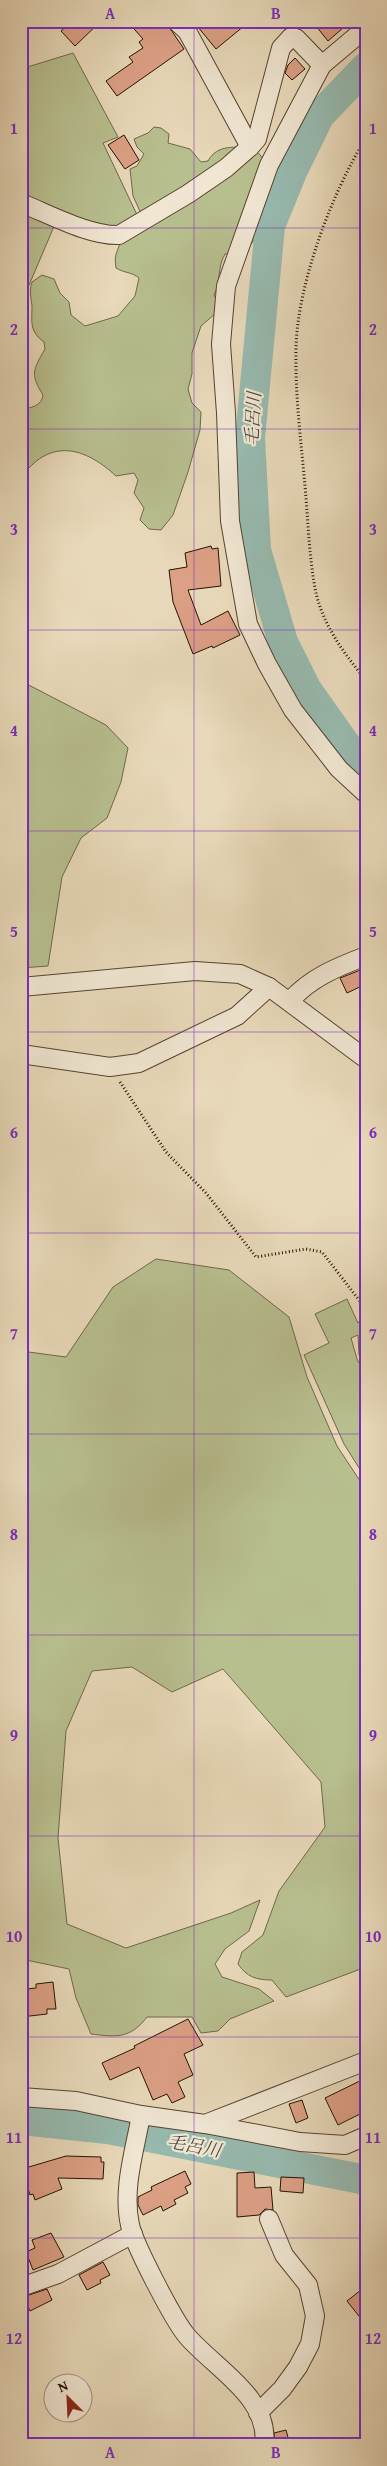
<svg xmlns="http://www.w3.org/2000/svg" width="387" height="2466" font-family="'Gentium Book Plus','Noto Serif JP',serif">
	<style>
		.green { fill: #b8bf8f; stroke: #6f6848 }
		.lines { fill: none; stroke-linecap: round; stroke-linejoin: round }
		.river { stroke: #97baaf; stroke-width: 30 }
		.building { fill: #dca085; stroke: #261102 }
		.minor-casing { stroke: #564330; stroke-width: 20 }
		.path { stroke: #261102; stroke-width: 3; stroke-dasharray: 1 2.5; stroke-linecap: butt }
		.minor { stroke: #f0e6d2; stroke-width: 18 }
		.grid { fill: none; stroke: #7b2cbf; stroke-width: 1; stroke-opacity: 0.55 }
		.labels { text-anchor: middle; stroke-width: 4.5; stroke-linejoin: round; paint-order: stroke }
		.water-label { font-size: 18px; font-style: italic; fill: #4e4c3f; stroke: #f0e6d2 }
		.neatline { fill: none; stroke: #7b2cbf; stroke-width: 2 }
		.grid-label { font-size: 16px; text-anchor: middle; font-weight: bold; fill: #7b2cbf }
	</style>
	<rect width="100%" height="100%" fill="#e8d9ba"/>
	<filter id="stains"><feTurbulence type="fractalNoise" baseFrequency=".004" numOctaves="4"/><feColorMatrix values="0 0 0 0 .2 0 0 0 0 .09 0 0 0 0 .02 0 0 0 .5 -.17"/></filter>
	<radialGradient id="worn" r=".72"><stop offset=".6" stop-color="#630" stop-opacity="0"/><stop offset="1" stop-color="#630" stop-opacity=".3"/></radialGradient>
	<g class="green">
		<path d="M73,53L118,137L103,143L138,217L114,229L95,226L21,196V69Z"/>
		<path d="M154,127L161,128L169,134L168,143L190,149L201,162L208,161C217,144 236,147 253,148C261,155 270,166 272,176C276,191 259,240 247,248C241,252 231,253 225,254C217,267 221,282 214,295L217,301L216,313L201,326L192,353V374L188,389L192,403L201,412L200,430L188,472L173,515L161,530L149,529L140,520L144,508L134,493L138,480L134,473L116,476C89,451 57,438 29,468H21V409C31,408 42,406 43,395C30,374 33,370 45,349L44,342C29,331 32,322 32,306C31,297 29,291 32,282L42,275L54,279L60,293L69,302L71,315L85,326L118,316L135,296L139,278C132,272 124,273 116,268C113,251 120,251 121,237L143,218L133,196L130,169L137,166L144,154L137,147L134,139L148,133Z"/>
		<path d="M21,209L55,224L21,304Z"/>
		<path d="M21,681L106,725L128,748L121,782L107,818L81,838L62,877L48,966L21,968Z"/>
		<path d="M156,1259L229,1270L289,1317L307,1377L337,1446L366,1490V1967L286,1997L272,1980C256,1980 247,1977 238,1964L242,1952L263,1935L279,1891L325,1827L321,1782L223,1669L172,1692L132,1667L92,1671L66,1731L58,1838L67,1924L126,1948L231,1913L260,1900L249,1931L225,1949L215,1964L222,1977L259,1989L274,2001L230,2019L218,2031L201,2033L192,2017H147C130,2039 117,2037 91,2034L76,1998L69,1969L21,1959V1351L66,1357L113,1287Z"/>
		<path d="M347,1299L358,1323L366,1312V1364L359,1355L358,1335L351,1338L357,1359L366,1376V1479L344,1444L304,1355L329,1343L315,1314Z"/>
	</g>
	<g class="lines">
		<g class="river">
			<path d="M366,67L320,115L292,172L270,226L250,438L256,550L283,642L307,690L366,773"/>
			<path d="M21,2120L108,2129L366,2180"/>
		</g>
	</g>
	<g class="building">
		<path d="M72,21H101L75,46L61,31Z"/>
		<path d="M127,21H165L184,49L117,96L106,81L133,62L129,57L143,48L139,42L143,39Z"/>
		<path d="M193,21H250L216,49Z"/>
		<path d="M312,21H351L328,41Z"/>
		<path d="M295,58L305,69L292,80L285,73L288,65Z"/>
		<path d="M124,135L139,160L125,169L108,145Z"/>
		<path d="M211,546L212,549L218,548L221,586L188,590L201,625L228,611L240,635L213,648L212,646L193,654L173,602L169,570L187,567L185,553Z"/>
		<path d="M363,969L366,975V984L347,993L340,978Z"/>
		<path d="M53,1982L56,2009H47V2014L21,2017V1993L27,1992L26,1989L36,1988V1984Z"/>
		<path d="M188,2019L203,2045L184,2054L193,2075L178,2082L185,2097L172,2103L167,2094L153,2100L139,2067L110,2080L102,2063L135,2048L134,2046Z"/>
		<path d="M366,2078V2111L338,2125L325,2098Z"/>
		<path d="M302,2100L308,2118L296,2123L289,2104Z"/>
		<path d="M66,2156L101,2157V2162H104L103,2179L58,2178L62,2189L35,2200L33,2194L30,2195L22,2169Z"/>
		<path d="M185,2171L191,2184L185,2187L188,2193L174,2200L176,2204L163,2211L161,2206L143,2215L138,2205V2197L152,2190L151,2187Z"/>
		<path d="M254,2172L255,2188L271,2187L273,2210L265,2209L259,2215L237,2217V2173Z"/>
		<path d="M281,2177L304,2178L303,2193L280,2191Z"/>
		<path d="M51,2233L64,2257L33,2270L26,2252L35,2248L32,2240Z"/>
		<path d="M103,2262L110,2275L100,2280L101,2283L87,2290L79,2275Z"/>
		<path d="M366,2286V2325L347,2301Z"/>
		<path d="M47,2289L52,2300L30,2311L23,2297Z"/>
		<path d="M286,2430L290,2445H275L274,2433Z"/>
	</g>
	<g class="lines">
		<defs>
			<g id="minor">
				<path d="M176,21L187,31L250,147"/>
				<path d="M366,28L322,65L269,165L226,286L221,344L226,413L230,521L248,624L267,664L293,710L339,769L366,794"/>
				<path d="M21,203C49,214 89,236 119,235L188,194L226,168L250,147L257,139L281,48L291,37L296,38L322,65"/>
				<path d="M21,987L195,971L240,974L269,987L366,1059"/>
				<path d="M290,1001C310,978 337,967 366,956"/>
				<path d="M21,1054L110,1067L139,1063L237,1016L269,987"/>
				<path d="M21,2097L76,2101L141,2115L205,2124L366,2061"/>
				<path d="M141,2115C135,2150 122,2189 130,2225C134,2244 174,2321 187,2336C213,2367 271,2398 264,2445"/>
				<path d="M205,2124L300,2142L345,2145L366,2136"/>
				<path d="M21,2287L58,2274L133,2234"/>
				<path d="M258,2413L282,2389L298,2367L310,2344L315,2316L308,2285L284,2255L269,2219"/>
			</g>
		</defs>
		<use href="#minor" class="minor-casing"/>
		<g class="path">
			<path d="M366,138C332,192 297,285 296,349C295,395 301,441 305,486C308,519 309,555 315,588C321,622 344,654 366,680"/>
			<path d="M120,1082L166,1152L206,1193L256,1257L306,1249L322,1252L359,1300L366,1306"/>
		</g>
		<use href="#minor" class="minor"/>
	</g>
	<path class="grid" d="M194,21V2445M21,228H366M21,429H366M21,630H366M21,831H366M21,1032H366M21,1233H366M21,1434H366M21,1635H366M21,1836H366M21,2037H366M21,2238H366"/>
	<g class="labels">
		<g class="water-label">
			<text transform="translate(253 419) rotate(-87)" y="6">毛呂川</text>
			<text transform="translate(194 2146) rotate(11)" y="6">毛呂川</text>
		</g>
	</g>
	<rect width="387" height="2466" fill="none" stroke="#e8d9ba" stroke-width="55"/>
	<g transform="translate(68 2398) rotate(336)"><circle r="24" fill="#f0e6d2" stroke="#9f917f"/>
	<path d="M0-4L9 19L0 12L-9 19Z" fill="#8f2418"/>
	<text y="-8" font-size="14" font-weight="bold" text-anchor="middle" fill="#261102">N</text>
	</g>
	<rect x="28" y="28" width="332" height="2410" class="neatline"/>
	<g class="grid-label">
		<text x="110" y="19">A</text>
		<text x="276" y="19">B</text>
		<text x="14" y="134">1</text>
		<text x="373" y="134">1</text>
		<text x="14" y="335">2</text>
		<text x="373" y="335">2</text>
		<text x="14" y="535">3</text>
		<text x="373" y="535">3</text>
		<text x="14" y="736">4</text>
		<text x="373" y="736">4</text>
		<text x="14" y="937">5</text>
		<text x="373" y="937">5</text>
		<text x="14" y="1138">6</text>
		<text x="373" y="1138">6</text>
		<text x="14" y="1339">7</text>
		<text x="373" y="1339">7</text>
		<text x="14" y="1540">8</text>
		<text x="373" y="1540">8</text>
		<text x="14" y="1741">9</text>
		<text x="373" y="1741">9</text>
		<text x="14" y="1942">10</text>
		<text x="373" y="1942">10</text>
		<text x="14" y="2143">11</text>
		<text x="373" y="2143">11</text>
		<text x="14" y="2344">12</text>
		<text x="373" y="2344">12</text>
		<text x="110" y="2458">A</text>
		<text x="276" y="2458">B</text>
	</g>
	<rect width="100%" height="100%" filter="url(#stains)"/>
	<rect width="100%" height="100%" fill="url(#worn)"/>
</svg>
